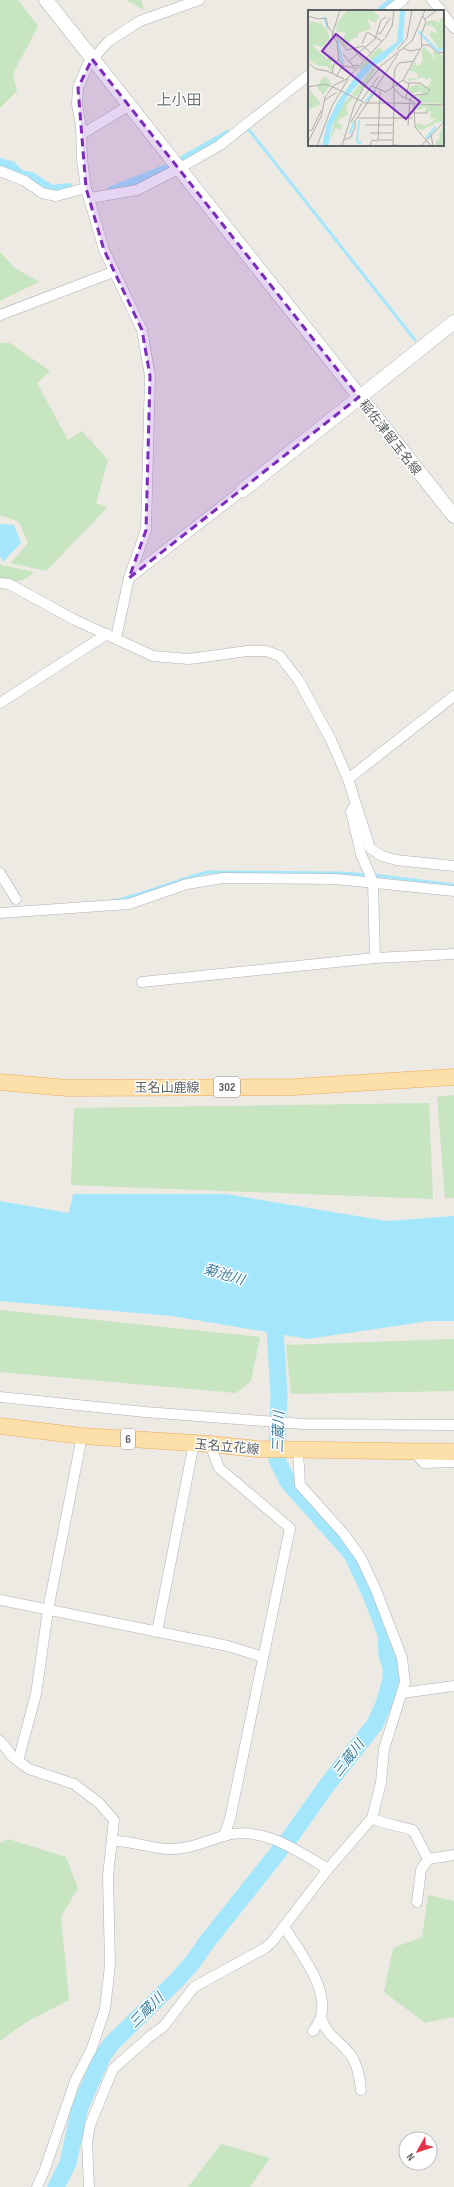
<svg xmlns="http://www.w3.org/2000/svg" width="454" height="2187" font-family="'Sofia Sans Condensed','Noto Sans JP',sans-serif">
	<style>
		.green { fill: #c7e5c0 }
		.water { fill: #a4e7fd }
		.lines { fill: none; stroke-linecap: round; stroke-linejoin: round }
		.stream { stroke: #a4e7fd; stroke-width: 3 }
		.canal { stroke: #a4e7fd; stroke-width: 10 }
		.river { stroke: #a4e7fd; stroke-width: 17 }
		.street-casing { stroke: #aeb2b5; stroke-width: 11 }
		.secondary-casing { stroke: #afb4b8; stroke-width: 15 }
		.primary-casing { stroke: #eda95c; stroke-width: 17 }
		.street { stroke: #fff; stroke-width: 10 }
		.secondary { stroke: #fff; stroke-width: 14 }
		.primary { stroke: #fddfa9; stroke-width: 16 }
		.marked { fill: #7b2cbf; fill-opacity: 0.2; stroke: #7b2cbf; stroke-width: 3; stroke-dasharray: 8 5; stroke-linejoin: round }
		.labels { text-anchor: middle; stroke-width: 3; stroke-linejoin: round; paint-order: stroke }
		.shield { fill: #fff; stroke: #8c9092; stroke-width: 1 }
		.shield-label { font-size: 12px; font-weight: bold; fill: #5b6063 }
		.street-label { font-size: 13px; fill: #5b6063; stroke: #fff }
		.water-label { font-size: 14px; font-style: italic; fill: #3c7d9d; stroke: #fff }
		.quarter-label { font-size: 15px; fill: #6c7275; stroke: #fff }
		.inset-river { fill: none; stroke: #a4e7fd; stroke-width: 2 }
		.inset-road { fill: none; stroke: #afaeac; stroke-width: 1 }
		.view { fill: #7b2cbf; fill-opacity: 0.15; stroke: #7b2cbf; stroke-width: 2 }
		.inset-edge { fill: none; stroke: #5b6063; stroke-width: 2 }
	</style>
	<rect width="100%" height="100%" fill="#ede9e3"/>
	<g class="green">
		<path d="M0,0H18L38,26L13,74L17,91L0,108Z"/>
		<path d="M126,0H141L144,10Z"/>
		<path d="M0,252L15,268L39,282L0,301Z"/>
		<path d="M0,343H10L50,371L37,383L68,440L82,431L108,460L96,503L107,508L46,571L11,563L28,543L19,522L0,515Z"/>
		<path d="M0,563L1,565L34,572C23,583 15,582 0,579Z"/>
		<path d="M454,1095V1198H445L437,1097Z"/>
		<path d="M429,1103L433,1199L71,1185L74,1108Z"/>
		<path d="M0,1310L260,1337L251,1381L236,1393L0,1372Z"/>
		<path d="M454,1339V1391L291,1394L286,1345Z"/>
		<path d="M8,1839L66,1857L78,1888L61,1917L69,2000L28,2021L0,2041V1843Z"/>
		<path d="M428,1895L454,1901V2017L425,2023L384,1992L393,1948L422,1937Z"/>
		<path d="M221,2144L270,2158L250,2187H188Z"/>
	</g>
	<g class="water">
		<path d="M0,524L14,525L21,543L3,562L0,556Z"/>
		<path d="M73,1194H226L387,1221L454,1216V1321H429L308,1339L172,1316L0,1301V1201L69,1213Z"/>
	</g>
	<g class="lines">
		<g class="stream">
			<path d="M249,130L415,340"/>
			<path d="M373,875L454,885"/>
			<path d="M113,901C146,894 176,880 208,872L342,873L367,875"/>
		</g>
		<g class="canal">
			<path d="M382,11L395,0"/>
			<path d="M184,160L228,135"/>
			<path d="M0,163L11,166L20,175L31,177L51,190L68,188"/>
			<path d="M112,191L170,168"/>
		</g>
		<path class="river" d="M56,2187L68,2163L80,2107L102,2057L112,2043L176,1981L193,1962L206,1943L291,1836L327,1785L375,1724L384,1704L391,1679V1668L387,1655L386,1634L371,1595L352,1554L288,1482L277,1460L279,1393L274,1315L272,1312"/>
		<defs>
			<g id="street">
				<path d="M432,0L441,11"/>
				<path d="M389,11L403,0"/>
				<path d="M443,14L454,28"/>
				<path d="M82,134L130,105"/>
				<path d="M0,171L25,181L42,193L56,196L86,188"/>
				<path d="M90,198L137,190L180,168L220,145L309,75"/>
				<path d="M0,315L113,272"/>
				<path d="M129,578L243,490"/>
				<path d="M0,583L9,584L73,619L153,656L189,659L247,651H266L280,656L299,681L331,740L348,779L370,848L382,856L396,860L454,866"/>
				<path d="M116,638L129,578L146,530L150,376L142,330L104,250L86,188L82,159L81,127L77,104L78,88L88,64L109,41L140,21L199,0"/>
				<path d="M0,703L107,634"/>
				<path d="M348,779L454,696"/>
				<path d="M353,808L351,811L361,854L373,882L375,958"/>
				<path d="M0,873L16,899"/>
				<path d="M0,913L129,904L187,884L223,878L336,879L454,891"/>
				<path d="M142,982L375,958L454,954"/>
				<path d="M0,1397L145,1412L303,1424L454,1425"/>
				<path d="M210,1444L219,1468L290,1528L230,1819L224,1836"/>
				<path d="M414,1452L424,1463L454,1462"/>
				<path d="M0,1600L228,1646L263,1657"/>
				<path d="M157,1632L194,1443"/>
				<path d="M402,1693L454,1686"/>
				<path d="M0,1741L13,1757L29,1769L74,1784L99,1803L114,1820L108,1876L110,1965L105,2009L92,2048L75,2081L45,2169L37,2187"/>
				<path d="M18,1761L36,1694L48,1610L82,1436"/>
				<path d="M372,1818C383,1824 400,1826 413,1830L428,1859L454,1855"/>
				<path d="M112,1841C131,1840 150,1849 169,1849C187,1850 207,1841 223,1836C262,1825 296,1850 328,1869"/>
				<path d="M417,1902L421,1870L428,1859"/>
				<path d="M284,1926C298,1951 329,1986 321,2017C319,2022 316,2027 313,2031"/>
				<path d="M321,2017C326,2037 342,2041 352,2057C358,2067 360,2078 361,2090"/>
				<path d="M89,2187L87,2142L90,2125L113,2069L148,2038L164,2026L194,1987L265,1948L272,1942L328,1869L372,1818L381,1783L384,1749L405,1682L402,1658L376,1590L361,1558L344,1534L300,1485L298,1451"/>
			</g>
			<g id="secondary">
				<path d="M46,0L454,516"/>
				<path d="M243,490L454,322"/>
			</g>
			<g id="primary">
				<path d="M0,1082L67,1088L294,1087L454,1077"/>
				<path d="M0,1426L82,1436L210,1444L257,1449L454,1452"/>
			</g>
		</defs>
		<use href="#street" class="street-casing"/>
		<use href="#secondary" class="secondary-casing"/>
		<use href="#primary" class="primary-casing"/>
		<use href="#street" class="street"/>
		<use href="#secondary" class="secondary"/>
		<use href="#primary" class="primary"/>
	</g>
	<path class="marked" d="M92,59L359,397L129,578L146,530L150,376L142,330L104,250L86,188L78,88Z"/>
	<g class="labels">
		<g class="shield">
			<rect x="214" y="1077" width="26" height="20" rx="3"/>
			<rect x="121" y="1429" width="14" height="20" rx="3"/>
		</g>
		<g class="shield-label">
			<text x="227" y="1091">302</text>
			<text x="128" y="1443">6</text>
		</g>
		<g class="street-label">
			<text transform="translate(391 437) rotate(52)" y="5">稲佐津留玉名線</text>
			<text x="167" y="1092">玉名山鹿線</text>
			<text transform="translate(227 1446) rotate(5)" y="5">玉名立花線</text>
		</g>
		<g class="water-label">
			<text transform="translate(224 1274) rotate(17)" y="5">菊池川</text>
			<text transform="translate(278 1432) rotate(-88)" y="5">三蔵川</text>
			<text transform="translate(348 1758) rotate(-52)" y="5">三蔵川</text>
			<text transform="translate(146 2010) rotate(-45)" y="5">三蔵川</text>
		</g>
		<g class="quarter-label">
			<text x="179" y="105">上小田</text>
		</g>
	</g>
	<g transform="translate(308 10)">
		<rect width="136" height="136" fill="#ede9e3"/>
		<path d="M39,0H64L71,6L68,13L59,9L63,19L50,23V27L43,29L39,37L33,32L38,23L28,21L29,13ZM136,8V36L131,39L121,24L124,21L129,24L128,19L122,15L118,16L119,12L124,10L133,13L131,10ZM0,11L12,13L20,22L23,34L21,35L18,29V37L4,35L19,49L22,45L25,47L26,50L22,53L25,55L23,62L19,56H10L0,49ZM71,37L75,41L53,60L51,58ZM116,37L123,43L127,52L125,41L133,44L136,51V94L110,92L108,86L122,83L121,77L122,82L116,84L112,81L100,85L102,77L110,74L120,77L123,71V67L118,70L115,67L102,71L99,69L110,68L109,63L101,60L108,51V55H112L115,49L113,40ZM65,58L67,60L48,87L44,84ZM16,66L20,68L23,74L15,85L9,77ZM0,77L13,94L0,100ZM43,86L45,89L38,95L40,106L36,105L38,107L32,108L29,112L34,115L32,120L28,118L22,130L26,112L33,96ZM110,94L134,95L136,112L125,113L127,118L124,115L114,120L108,118L109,113L118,116L128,109L122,108L123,101L116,103L119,97L110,100L107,97ZM136,114V136H127L128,131L132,129L131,124Z" fill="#c7e5c0"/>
		<path d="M92,0H97L95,31L74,51L64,57L40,86L24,115L20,136H14L19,113L30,91L51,62L66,48L89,32Z" fill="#a4e7fd"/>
		<path class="inset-river" d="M16,7L20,19M110,21L130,41L136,38M29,30L35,54M58,91L67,80M51,110L49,132L53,133M42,124L46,111M118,128L128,117"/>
		<path class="inset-road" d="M32,0L24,25L29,32L31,50L36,56L47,58M0,6L10,9L18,8L20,17L39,40L55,36L63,43M117,9L129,0M70,23L72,24L82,8M54,34L59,22L74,31M114,35H121L130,43L136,42M44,38L55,50M95,38L102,41L112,39M89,40L99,28L104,0M35,44L45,56L50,55M41,51L67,29L73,10L78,7M0,53L8,59L19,61L36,69M24,64L26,54L31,50M28,67L35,55M95,70L99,73H112L122,80L119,84L108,85L102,89M64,76L78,82L95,70L114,36L113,25L118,12L115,6M84,76L93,86L106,92L107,117L123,136M85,76L87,59L91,53L106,51M0,77L17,74L25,77M25,77L57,93H86L85,136M67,79L90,44M86,79V93L136,95M72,81L70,130H85M98,88L101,73M17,90L29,82M53,91L70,67M105,103H120M50,108H105M43,112L54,93M57,115H85M100,116L102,89M0,121L4,120L13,101M62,123H85M123,124L125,136M37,130L43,127L47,118V111L68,80M0,132L13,107L17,87L26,75L39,69L78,27L84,16L86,0M85,135L100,136M9,136L24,96L40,69M34,136L46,96L55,78L74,55L104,31L117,0M62,136L64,130L70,131M113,136L136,112"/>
		<path class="view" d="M28,24L112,92L98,109L14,41Z"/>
		<rect width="136" height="136" class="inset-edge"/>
	</g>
	<g transform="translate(418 2151) rotate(231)"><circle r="19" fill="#ffffff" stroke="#bdbfc1"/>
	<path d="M0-3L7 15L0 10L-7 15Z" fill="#e43246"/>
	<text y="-6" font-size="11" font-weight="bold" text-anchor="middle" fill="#5b6063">N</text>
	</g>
</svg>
